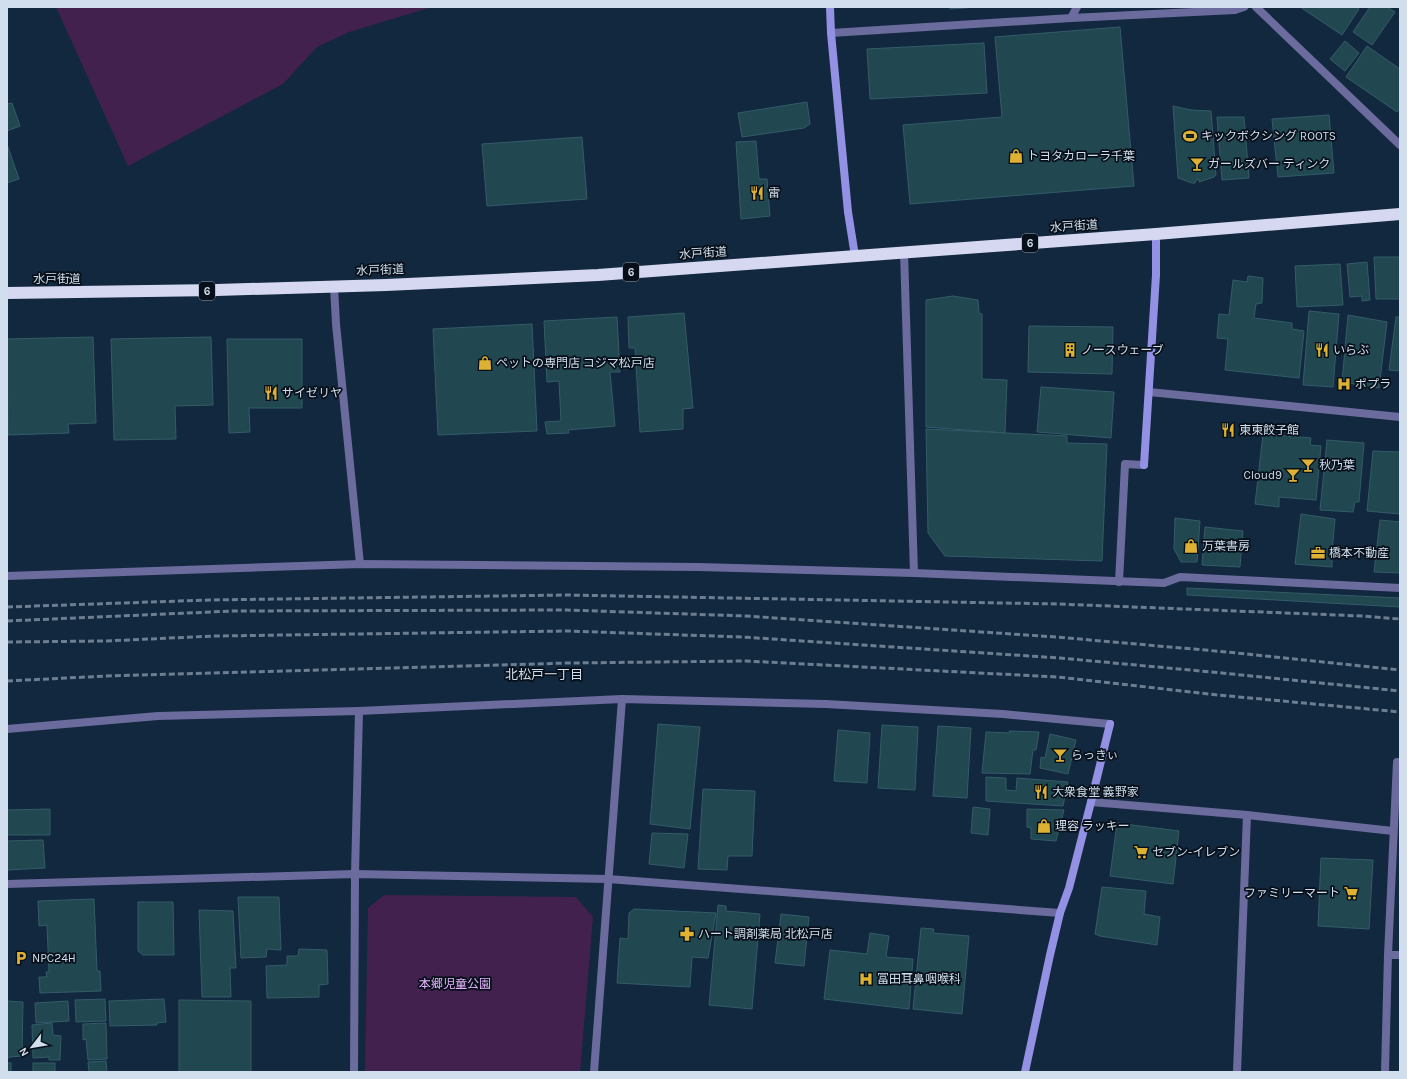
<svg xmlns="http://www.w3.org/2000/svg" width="1407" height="1079" font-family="Karla,'Noto Sans JP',sans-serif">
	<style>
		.green { fill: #42214e }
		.building { fill: #214751; stroke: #335c68 }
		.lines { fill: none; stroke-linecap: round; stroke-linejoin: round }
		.street { stroke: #6b6b9e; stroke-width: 8 }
		.secondary { stroke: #9291e3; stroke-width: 8 }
		.highway { stroke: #d6d8f1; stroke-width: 12 }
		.rail { stroke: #6c7e91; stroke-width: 3; stroke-dasharray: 6 3; stroke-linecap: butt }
		.labels { text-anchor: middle; stroke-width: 3.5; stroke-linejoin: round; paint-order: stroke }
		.shield { fill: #07101a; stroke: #94a0ae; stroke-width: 1 }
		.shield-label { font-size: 11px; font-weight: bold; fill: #d1deed }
		.poi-label { font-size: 12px; fill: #d1deed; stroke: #07101a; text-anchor: start }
		.street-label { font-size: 12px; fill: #d1deed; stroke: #07101a }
		.park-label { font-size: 12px; fill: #e8b3fe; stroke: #07101a }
		.neighbourhood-label { font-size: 13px; fill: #d1deed; stroke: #07101a }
	</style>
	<rect width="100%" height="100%" fill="#12283e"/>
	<g class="green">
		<path d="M56,7H432L349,32L317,47L283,84L128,166Z"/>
		<path d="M384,895L576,897L593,917L580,1072H365L368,908Z"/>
	</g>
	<g class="building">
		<path d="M950,7H978L950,9Z"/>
		<path d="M1300,7H1357L1359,9L1342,35Z"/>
		<path d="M1370,7H1387L1395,12L1372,45L1353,32Z"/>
		<path d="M1120,27L1134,186L910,204L903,125L1002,117L995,37Z"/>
		<path d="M1345,41L1359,53L1345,71L1330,59Z"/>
		<path d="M984,43L987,93L870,99L867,49Z"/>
		<path d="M1367,46L1400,69V108L1397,112L1346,77Z"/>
		<path d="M807,102L810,124L804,128L742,137L738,113Z"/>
		<path d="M12,103L20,126L7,131V104Z"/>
		<path d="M1173,106L1191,110L1211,111L1216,175L1214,177L1199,182V179L1196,180L1195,183H1192L1178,178Z"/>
		<path d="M1329,115L1334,173L1278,177L1272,119Z"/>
		<path d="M1217,117H1244L1249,178L1222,180Z"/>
		<path d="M582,137L587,199L487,206L482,144Z"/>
		<path d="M756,141L759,179H767L770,216L741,219L736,142Z"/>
		<path d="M7,144L19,179L7,183Z"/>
		<path d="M1374,257H1400V299H1376Z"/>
		<path d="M1367,262L1370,300L1362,301V296L1350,297L1347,264Z"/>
		<path d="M1340,264L1343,305L1297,307L1295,266Z"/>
		<path d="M1248,276L1263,278L1262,303L1256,304L1254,318L1292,323V329L1304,331L1299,378L1225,370L1228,339L1217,338L1219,314L1229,315L1233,280L1247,282Z"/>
		<path d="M953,296L978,300L979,313L982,314V379L1007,380L1005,433L926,427V300Z"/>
		<path d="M1309,311L1339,314L1333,387L1303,385Z"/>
		<path d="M684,313L693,408L683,409V429L640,432L635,348H629L628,317Z"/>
		<path d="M1348,315L1387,322L1379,388L1342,382Z"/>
		<path d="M617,317L620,372H610L615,426L568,430L569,433L547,434L545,422L561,421L559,381L547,382L544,321Z"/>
		<path d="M1396,317H1400V371L1389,370Z"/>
		<path d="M532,324L537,431L438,435L433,329Z"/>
		<path d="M1029,326L1113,327L1112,374L1028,372Z"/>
		<path d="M93,337L96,423L68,424L69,433L8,435L7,339Z"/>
		<path d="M211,337L213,405L175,406L176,439L114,440L111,339Z"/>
		<path d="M227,339H302V408H249L250,432L229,433Z"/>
		<path d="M1041,387L1114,392L1111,438L1037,432Z"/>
		<path d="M926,429L1067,436V443L1107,444L1102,561L945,556L928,533Z"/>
		<path d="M1263,434L1311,438L1310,445L1321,446L1316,500L1279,497V507L1255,504Z"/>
		<path d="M1327,440L1364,443L1359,502H1355L1353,512L1320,510Z"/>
		<path d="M1373,451L1400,452V514L1367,511Z"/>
		<path d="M1301,514L1335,519L1332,552V567L1295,564Z"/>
		<path d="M1175,518L1200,521L1197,562H1181L1174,549Z"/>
		<path d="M1380,520L1400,522V573L1374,572Z"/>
		<path d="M1205,527L1243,531L1240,567L1202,565Z"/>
		<path d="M1187,588L1400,598V607L1187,595Z"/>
		<path d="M658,724L700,727L690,829L650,824Z"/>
		<path d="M882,725L918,727L915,790L878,788Z"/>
		<path d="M938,726L971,728L967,798L933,796Z"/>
		<path d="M838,730L870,733L867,783L834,781Z"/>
		<path d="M1009,731L1039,732L1036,750H1033L1030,774L982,773L986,732L1010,733Z"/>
		<path d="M1050,734L1076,740L1068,774L1040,768L1041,757L1045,758Z"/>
		<path d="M986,777L1006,778V790L1016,791L1017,778L1068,782L1063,806L986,801Z"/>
		<path d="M703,789L755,791L752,856H728L727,870L698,869Z"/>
		<path d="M973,807L990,809L988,835L971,833Z"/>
		<path d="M50,809V835H7V810Z"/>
		<path d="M1027,809L1064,810L1056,841L1031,839V828L1027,827Z"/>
		<path d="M1117,823L1179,831L1173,884L1110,876Z"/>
		<path d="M652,833L688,834L684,868L649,864Z"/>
		<path d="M43,840L45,868L7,870V841Z"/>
		<path d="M1321,858L1373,860L1369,929L1318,926Z"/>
		<path d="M1102,887L1146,891L1144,914L1160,917L1157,945L1100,936L1095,934Z"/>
		<path d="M238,897H279L281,950L267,949L266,957L241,958Z"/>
		<path d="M94,899L97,971H100L101,991L40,993L39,977H47L46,972H49L47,925L39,926L38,901Z"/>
		<path d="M138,902H173L174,955H143L138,951Z"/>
		<path d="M718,905L726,906V911L760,914L752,1009L709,1005Z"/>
		<path d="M634,909L716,913L708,958L692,957L690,987L617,983L620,938L628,939L629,913Z"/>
		<path d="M199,910L233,911L236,968H230L231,997H202Z"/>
		<path d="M781,914L809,917L804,966L775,963Z"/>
		<path d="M921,928L934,929L933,933L969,936L962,1014L913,1009Z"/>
		<path d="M870,933L889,936L886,957L913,959L909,1009L824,999L830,950L867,954Z"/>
		<path d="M299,949L327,950L328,984L319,985V997L267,998L266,966L287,965V956H298Z"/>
		<path d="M105,999L106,1021L76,1022L75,1000Z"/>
		<path d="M164,999L166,1022L157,1023V1025L110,1026L109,1001Z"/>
		<path d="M179,1000L251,1001V1072H179Z"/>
		<path d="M7,1001L23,1002L22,1056L9,1057V1058H7Z"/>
		<path d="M68,1001L69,1021L36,1023L35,1003Z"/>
		<path d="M52,1023L53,1035L61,1036L60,1060H49V1057L33,1058L32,1025Z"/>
		<path d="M106,1023L107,1059L88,1060L86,1039L83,1040V1024Z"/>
		<path d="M106,1061L107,1072H89L88,1062Z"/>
		<rect x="7" y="1063" width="4" height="9"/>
		<rect x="33" y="1063" width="22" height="9"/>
	</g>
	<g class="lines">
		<g class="street">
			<path d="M1256,7L1400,145"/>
			<path d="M1071,18L1235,10L1244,7"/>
			<path d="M831,33L1071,18L1077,7"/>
			<path d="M904,252L914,573"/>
			<path d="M334,286L336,324L360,564"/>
			<path d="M1149,392L1400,417"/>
			<path d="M7,576L360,564L698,567L914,573L1164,583L1180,577L1400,588"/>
			<path d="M1119,582L1125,464L1144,465"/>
			<path d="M7,729L158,716L359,711L622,699L826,704L1003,714L1110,724"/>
			<path d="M1091,802L1247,815L1393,831"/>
			<path d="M7,884L355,874L608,879L1060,913"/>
			<path d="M1388,955H1400"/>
			<path d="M354,1072L355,874L359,711"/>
			<path d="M594,1072L622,699"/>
			<path d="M1237,1072L1247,815"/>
			<path d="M1385,1072L1388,955L1397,762H1400"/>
		</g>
		<g class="secondary">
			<path d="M830,7L831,33L848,212L855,256"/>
			<path d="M1144,465L1156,275V234"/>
			<path d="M1025,1072L1050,955L1060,913L1069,888L1091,802L1110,724"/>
		</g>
		<path class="highway" d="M7,293L217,290L386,285L598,275L1156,234L1400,214"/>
		<g class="rail">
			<path d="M7,607L209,600L566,595L1058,604L1363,616L1400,619"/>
			<path d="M7,621L233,611L567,610L746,616L1056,637L1227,652L1400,670"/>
			<path d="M7,642L106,641L215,636L568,631L742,637L1060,658L1222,673L1400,691"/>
			<path d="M7,681L107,676L569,663L746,661L1058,677L1218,695L1400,712"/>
		</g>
	</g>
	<defs>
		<symbol id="stadium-bare" viewBox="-9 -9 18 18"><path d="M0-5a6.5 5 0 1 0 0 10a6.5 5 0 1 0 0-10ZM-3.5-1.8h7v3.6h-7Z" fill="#deb133" stroke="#07101a" stroke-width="2.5" paint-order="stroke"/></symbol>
		<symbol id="shop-bare" viewBox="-9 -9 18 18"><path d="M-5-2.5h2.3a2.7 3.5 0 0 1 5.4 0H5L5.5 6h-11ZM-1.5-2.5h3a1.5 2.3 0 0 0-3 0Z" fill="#deb133" stroke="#07101a" stroke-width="2.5" paint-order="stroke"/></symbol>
		<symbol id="bar-bare" viewBox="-9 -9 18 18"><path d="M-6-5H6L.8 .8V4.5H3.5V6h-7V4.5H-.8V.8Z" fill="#deb133" stroke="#07101a" stroke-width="2.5" paint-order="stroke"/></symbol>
		<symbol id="restaurant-bare" viewBox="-9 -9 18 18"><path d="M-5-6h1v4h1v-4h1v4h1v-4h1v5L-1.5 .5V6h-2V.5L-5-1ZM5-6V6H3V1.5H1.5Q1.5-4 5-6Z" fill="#deb133" stroke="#07101a" stroke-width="2.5" paint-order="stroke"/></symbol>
		<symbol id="building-bare" viewBox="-9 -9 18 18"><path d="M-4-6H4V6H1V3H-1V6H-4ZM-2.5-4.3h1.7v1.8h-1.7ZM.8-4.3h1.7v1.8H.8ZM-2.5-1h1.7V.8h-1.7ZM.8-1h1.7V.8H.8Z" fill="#deb133" stroke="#07101a" stroke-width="2.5" paint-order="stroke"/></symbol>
		<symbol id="hospital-bare" viewBox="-9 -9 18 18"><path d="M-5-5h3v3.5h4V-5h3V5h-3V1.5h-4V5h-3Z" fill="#deb133" stroke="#07101a" stroke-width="2.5" paint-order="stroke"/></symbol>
		<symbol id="office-bare" viewBox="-9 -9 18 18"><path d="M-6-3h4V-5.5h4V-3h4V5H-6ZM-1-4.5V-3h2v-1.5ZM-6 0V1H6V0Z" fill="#deb133" stroke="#07101a" stroke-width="2.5" paint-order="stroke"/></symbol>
		<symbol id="supermarket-bare" viewBox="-9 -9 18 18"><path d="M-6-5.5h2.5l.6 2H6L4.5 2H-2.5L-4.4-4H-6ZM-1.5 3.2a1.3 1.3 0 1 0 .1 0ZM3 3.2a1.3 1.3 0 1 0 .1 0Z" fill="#deb133" stroke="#07101a" stroke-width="2.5" paint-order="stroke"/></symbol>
		<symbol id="pharmacy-bare" viewBox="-9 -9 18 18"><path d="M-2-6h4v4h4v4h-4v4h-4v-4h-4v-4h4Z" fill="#deb133" stroke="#07101a" stroke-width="2.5" paint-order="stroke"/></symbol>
		<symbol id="parking-bare" viewBox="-9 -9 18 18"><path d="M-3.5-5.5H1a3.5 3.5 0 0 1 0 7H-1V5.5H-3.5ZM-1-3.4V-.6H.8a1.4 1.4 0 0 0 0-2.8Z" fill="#deb133" stroke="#07101a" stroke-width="2.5" paint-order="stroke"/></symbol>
	</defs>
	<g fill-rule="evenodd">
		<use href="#stadium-bare" x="1180" y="126" width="20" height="20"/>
		<use href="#shop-bare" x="1006" y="146" width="20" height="20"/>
		<use href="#bar-bare" x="1187" y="154" width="20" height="20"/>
		<use href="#restaurant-bare" x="747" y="183" width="20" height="20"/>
		<use href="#building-bare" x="1060" y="340" width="20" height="20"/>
		<use href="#restaurant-bare" x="1312" y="340" width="20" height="20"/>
		<use href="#shop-bare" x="475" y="353" width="20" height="20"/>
		<use href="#hospital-bare" x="1334" y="374" width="20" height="20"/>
		<use href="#restaurant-bare" x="261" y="383" width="20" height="20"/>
		<use href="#restaurant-bare" x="1218" y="420" width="20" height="20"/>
		<use href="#bar-bare" x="1298" y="455" width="20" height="20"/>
		<use href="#bar-bare" x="1283" y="465" width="20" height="20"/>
		<use href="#shop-bare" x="1181" y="536" width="20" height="20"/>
		<use href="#office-bare" x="1308" y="543" width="20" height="20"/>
		<use href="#bar-bare" x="1050" y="745" width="20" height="20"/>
		<use href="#restaurant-bare" x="1031" y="782" width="20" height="20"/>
		<use href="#shop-bare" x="1034" y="816" width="20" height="20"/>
		<use href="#supermarket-bare" x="1131" y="842" width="20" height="20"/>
		<use href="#supermarket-bare" x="1341" y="883" width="20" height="20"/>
		<use href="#pharmacy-bare" x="677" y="924" width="20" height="20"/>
		<use href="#parking-bare" x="11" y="948" width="20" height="20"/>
		<use href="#hospital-bare" x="856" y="969" width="20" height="20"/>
	</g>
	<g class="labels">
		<g class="shield">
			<rect x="1022" y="234" width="16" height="18" rx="3"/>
			<rect x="623" y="263" width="16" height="18" rx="3"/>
			<rect x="199" y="282" width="16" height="18" rx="3"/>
		</g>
		<g class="shield-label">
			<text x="1030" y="247">6</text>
			<text x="631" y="276">6</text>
			<text x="207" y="295">6</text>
		</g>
		<g class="poi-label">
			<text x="1201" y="140">キックボクシング ROOTS</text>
			<text x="1027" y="160">トヨタカローラ千葉</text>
			<text x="1208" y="168">ガールズバー ティンク</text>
			<text x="768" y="197">雷</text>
			<text x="1081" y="354">ノースウェーブ</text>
			<text x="1333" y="354">いらぶ</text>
			<text x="496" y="367">ペットの専門店 コジマ松戸店</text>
			<text x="1355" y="388">ポプラ</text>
			<text x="282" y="397">サイゼリヤ</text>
			<text x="1239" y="434">東東餃子館</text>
			<text x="1319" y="469">秋乃葉</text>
			<text x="1282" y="479" text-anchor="end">Cloud9</text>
			<text x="1202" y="550">万葉書房</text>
			<text x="1329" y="557">橋本不動産</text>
			<text x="1071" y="759">らっきぃ</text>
			<text x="1052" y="796">大衆食堂 義野家</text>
			<text x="1055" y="830">理容 ラッキー</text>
			<text x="1152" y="856">セブン-イレブン</text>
			<text x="1340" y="897" text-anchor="end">ファミリーマート</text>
			<text x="698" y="938">ハート調剤薬局 北松戸店</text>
			<text x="32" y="962">NPC24H</text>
			<text x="877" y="983">冨田耳鼻咽喉科</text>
		</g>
		<g class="street-label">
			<text transform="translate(1074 226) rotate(-4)" y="4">水戸街道</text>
			<text transform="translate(703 253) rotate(-4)" y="4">水戸街道</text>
			<text transform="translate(380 270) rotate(-2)" y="4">水戸街道</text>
			<text x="57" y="283">水戸街道</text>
		</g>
		<g class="park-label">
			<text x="455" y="988">本郷児童公園</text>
		</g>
		<g class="neighbourhood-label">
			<text x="544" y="679">北松戸一丁目</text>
		</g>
	</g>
	<rect width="1407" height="1079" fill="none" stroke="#d1deed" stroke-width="16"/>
	<g transform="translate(32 1047) rotate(239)" stroke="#07101a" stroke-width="3" paint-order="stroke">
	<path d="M0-3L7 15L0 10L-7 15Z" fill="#d1deed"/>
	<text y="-6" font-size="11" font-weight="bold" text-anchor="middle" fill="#d1deed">N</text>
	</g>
</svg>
